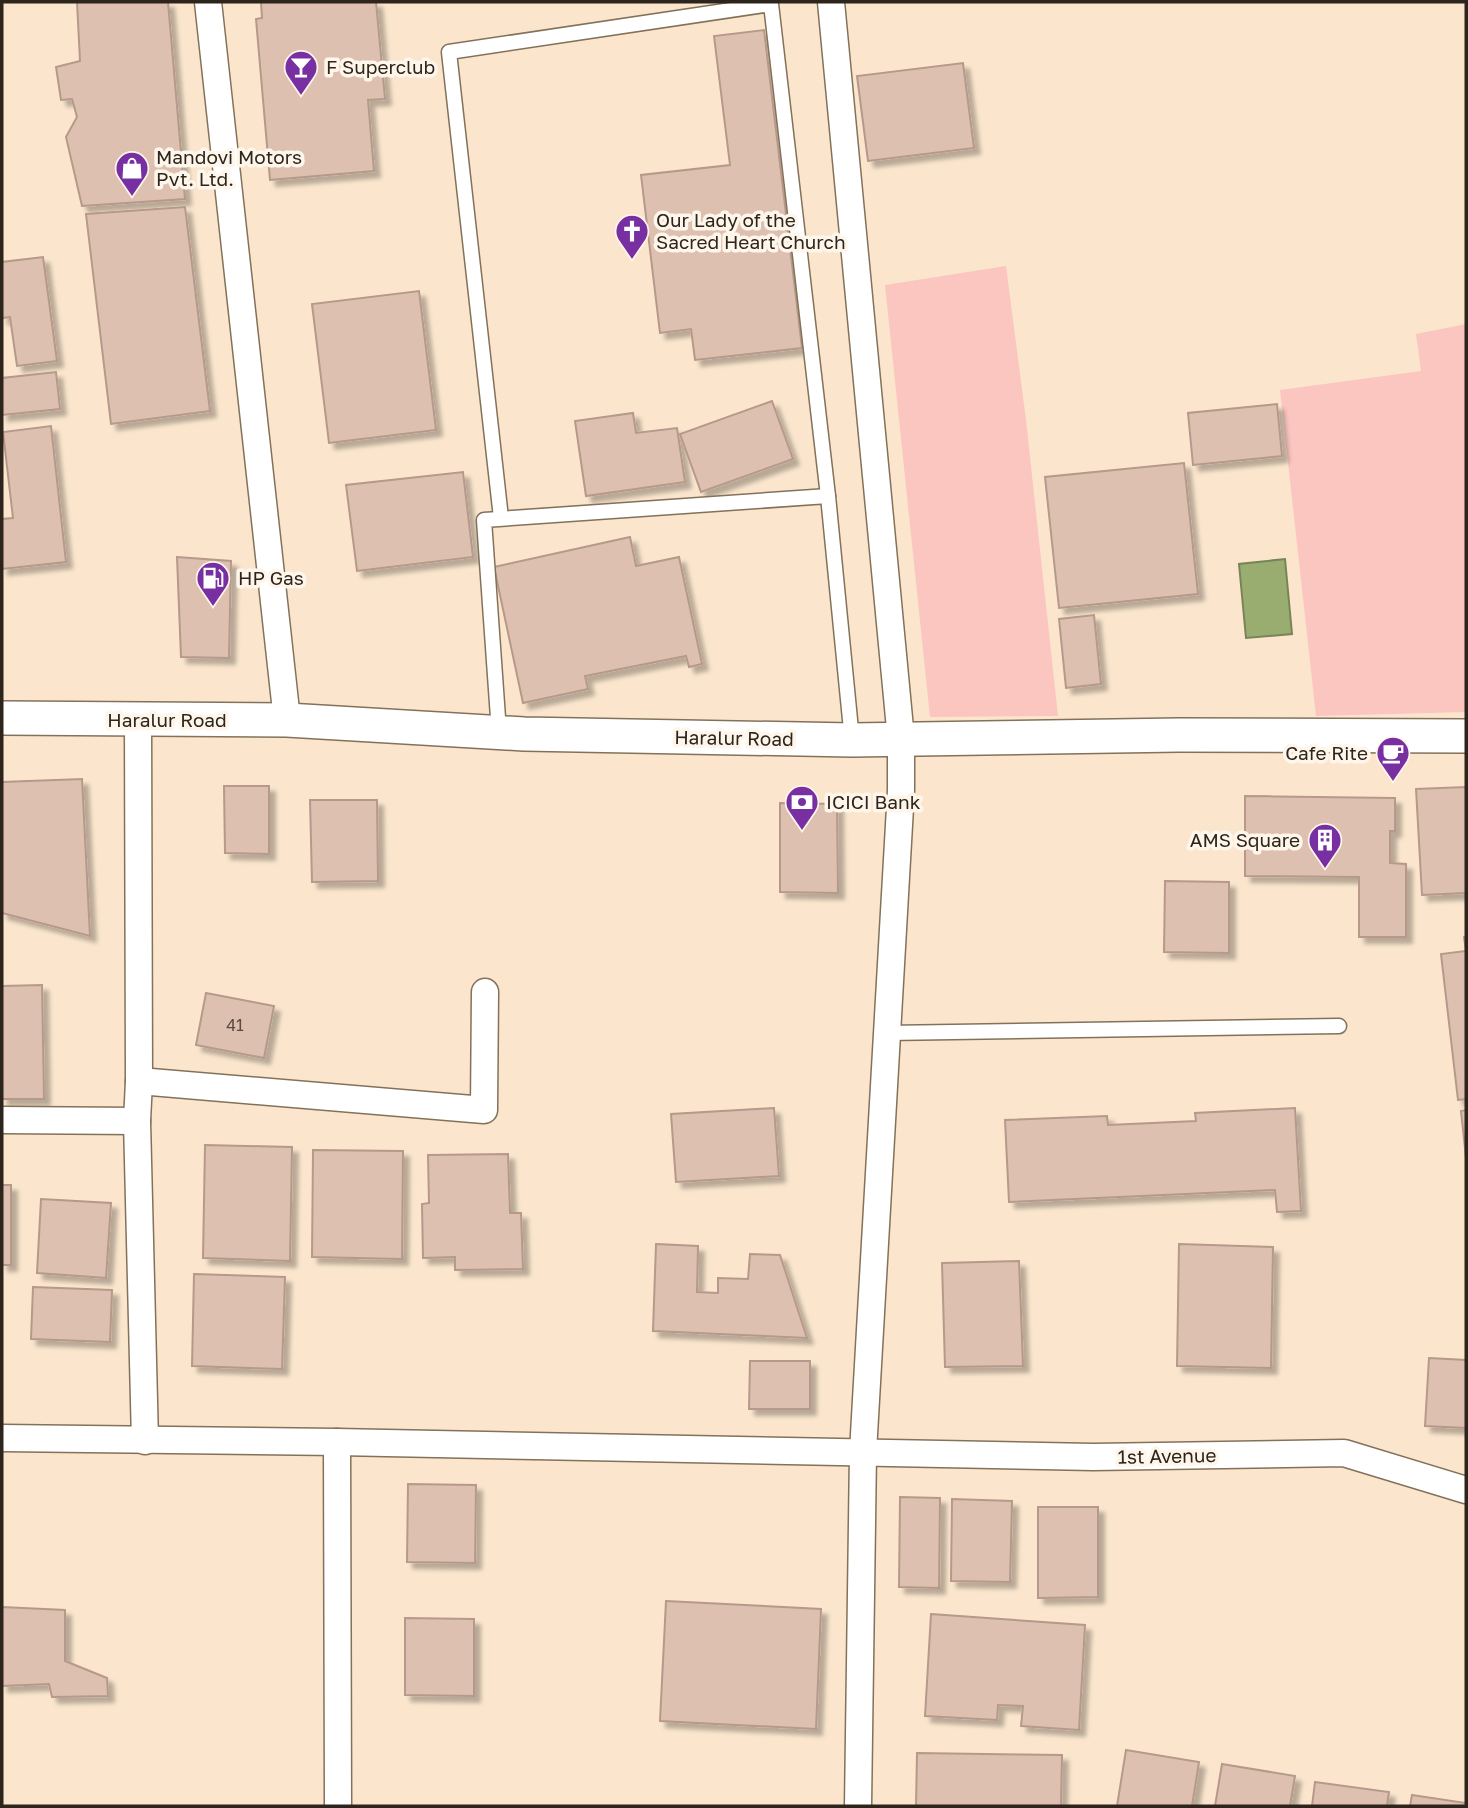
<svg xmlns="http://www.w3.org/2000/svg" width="1468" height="1808" font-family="'Golos Text',sans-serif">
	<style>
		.green { fill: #fbc5c0 }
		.water { fill: #99ad70; stroke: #798456; stroke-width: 2 }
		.building { fill: #dec0b0; stroke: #b6998a; stroke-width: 2; filter: url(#shadow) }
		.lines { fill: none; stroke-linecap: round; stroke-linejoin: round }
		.service-casing { stroke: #83715a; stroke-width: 17 }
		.minor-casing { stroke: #83715a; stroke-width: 29 }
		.tertiary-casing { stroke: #83715a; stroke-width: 36 }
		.service { stroke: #fff; stroke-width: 14 }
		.minor { stroke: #fff; stroke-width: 26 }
		.tertiary { stroke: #fff; stroke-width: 33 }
		.labels { text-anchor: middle; stroke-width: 7; stroke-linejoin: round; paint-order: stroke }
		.number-label { font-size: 16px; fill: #594c40 }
		.poi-label { font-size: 19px; fill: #2d251b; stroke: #fef6eb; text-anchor: start }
		.street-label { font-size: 19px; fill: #2d251b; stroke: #fef6eb }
	</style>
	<defs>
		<filter id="shadow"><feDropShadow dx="6" dy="6" stdDeviation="2" flood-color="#0004"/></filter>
	</defs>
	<rect width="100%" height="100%" fill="#fbe6cd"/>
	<g class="green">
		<path d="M1006,266L1026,420L1058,716L930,717L885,285Z"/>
		<path d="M1466,324V712L1316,716L1280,390L1421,371L1416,334Z"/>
	</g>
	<path class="water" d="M1285,559L1292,634L1246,638L1239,564Z"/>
	<g class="building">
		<path d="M77,2H168L185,199L82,206L66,137L77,117L72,99L61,100L56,67L80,61Z"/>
		<path d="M261,2H376L385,99L368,100L374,171L270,180L256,19L262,18Z"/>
		<path d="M764,30L802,348L695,360L691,329L660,333L641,175L730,165L714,36Z"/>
		<path d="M963,63L974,148L868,161L857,76Z"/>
		<path d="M185,207L210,411L111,424L86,214Z"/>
		<path d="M43,257L57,361L17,366L10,317L2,318V262Z"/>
		<path d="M419,291L436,430L329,443L312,304Z"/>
		<path d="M56,372L60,409L2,415V378Z"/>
		<path d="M772,401L793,459L701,492L680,434Z"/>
		<path d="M1277,404L1282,456L1193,465L1188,413Z"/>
		<path d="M633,413L636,433L677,428L685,482L586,496L575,421Z"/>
		<path d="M51,426L66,562L2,569V519L13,518L3,432Z"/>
		<path d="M1184,463L1198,594L1059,608L1045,477Z"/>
		<path d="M463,472L473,557L357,571L346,485Z"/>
		<path d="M630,537L636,566L679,557L702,664L689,667L686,656L585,676L588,689L523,703L494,567Z"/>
		<path d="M177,557L231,561L229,658L181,657Z"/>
		<path d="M1094,615L1101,684L1066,688L1059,619Z"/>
		<path d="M82,779L90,936L2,913V782Z"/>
		<path d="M224,786H269V854L225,853Z"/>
		<path d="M1466,787V893L1422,895L1416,789Z"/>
		<path d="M1245,796L1395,798V831H1390V863L1406,864V937H1359V877L1245,876Z"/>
		<path d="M310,800H377L378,881L312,882Z"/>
		<path d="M780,803L837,804L838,893L780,892Z"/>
		<path d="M1165,881L1229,882V953L1164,952Z"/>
		<path d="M1466,936V1099L1458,1100L1441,954L1466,951L1464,937Z"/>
		<path d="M42,985L44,1099H2V986Z"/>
		<path d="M206,993L274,1006L264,1058L196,1045Z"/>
		<path d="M774,1108L779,1176L676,1182L671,1114Z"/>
		<path d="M1295,1108L1301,1211L1277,1212L1275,1190L1009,1202L1005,1120L1107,1116L1108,1125L1196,1121L1195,1113Z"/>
		<path d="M1466,1110V1158L1461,1111Z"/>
		<path d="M205,1145L292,1147L290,1261L203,1258Z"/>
		<path d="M313,1150L403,1151L402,1259L312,1257Z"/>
		<path d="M508,1154L510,1213H521L523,1269L455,1270V1257L423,1258L422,1204L429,1203L428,1155Z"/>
		<rect x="2" y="1185" width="9" height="80"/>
		<path d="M41,1199L111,1203L106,1278L37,1273Z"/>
		<path d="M656,1244L698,1246L697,1292L718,1293V1278L748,1279L750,1254L780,1255L807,1338L653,1331Z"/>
		<path d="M1179,1244L1273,1247L1271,1368L1177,1366Z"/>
		<path d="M1019,1261L1023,1366L945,1367L942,1263Z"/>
		<path d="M194,1274L285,1277L282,1369L192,1366Z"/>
		<path d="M33,1287L112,1290L110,1342L31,1339Z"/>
		<path d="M1429,1358L1466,1360V1428L1425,1426Z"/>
		<path d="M750,1361H810V1409H749Z"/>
		<path d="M408,1484L476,1485L475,1563L407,1562Z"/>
		<path d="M900,1497L940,1498L939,1588L899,1587Z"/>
		<path d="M952,1499L1012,1501L1010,1582L951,1581Z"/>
		<path d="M1038,1507H1098V1597L1038,1598Z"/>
		<path d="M666,1601L821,1609L816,1729L660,1721Z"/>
		<path d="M2,1607L65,1610V1661L107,1678L108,1696L52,1697L49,1684L2,1686Z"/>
		<path d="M931,1614L1085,1625L1079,1730L1021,1726L1023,1706L998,1705L997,1720L925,1716Z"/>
		<path d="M405,1618L474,1619V1696L405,1695Z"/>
		<path d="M1126,1750L1199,1762L1192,1806H1117Z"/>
		<path d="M917,1753L1062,1755L1061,1806H916Z"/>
		<path d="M1222,1764L1295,1776L1290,1806H1215Z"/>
		<path d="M1315,1782L1389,1792L1387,1806H1312Z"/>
		<path d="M1412,1795L1466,1803V1806H1410Z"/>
	</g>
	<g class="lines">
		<defs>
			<g id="service">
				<path d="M501,518L449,52L771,4L828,496"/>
				<path d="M499,732L484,520L828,496L852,740"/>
				<path d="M887,1033L1339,1026"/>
			</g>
			<g id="minor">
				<path d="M208,2L287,720"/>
				<path d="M831,2L901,739V790L863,1452L858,1806"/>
				<path d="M138,720L139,1081L137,1121L145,1441"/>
				<path d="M139,1081L484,1110L485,992"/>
				<path d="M2,1120L137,1121"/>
				<path d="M2,1438L337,1442L1093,1457L1344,1453L1466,1490"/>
				<path d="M337,1442L338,1806"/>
			</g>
			<path id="tertiary" d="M2,718L287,720L524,734L852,740L1179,735L1466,736"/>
		</defs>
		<use href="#service" class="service-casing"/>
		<use href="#minor" class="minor-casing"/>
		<use href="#tertiary" class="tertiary-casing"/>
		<use href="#service" class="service"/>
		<use href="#minor" class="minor"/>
		<use href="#tertiary" class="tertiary"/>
	</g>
	<defs>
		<symbol id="bar-pin" viewBox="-11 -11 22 30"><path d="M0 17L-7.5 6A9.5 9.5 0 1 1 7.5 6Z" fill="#772fa2" stroke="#fef6eb"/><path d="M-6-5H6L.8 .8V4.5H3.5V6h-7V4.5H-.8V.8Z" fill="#fff"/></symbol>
		<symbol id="shop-pin" viewBox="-11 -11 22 30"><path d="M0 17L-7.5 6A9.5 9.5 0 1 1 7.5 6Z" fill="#772fa2" stroke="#fef6eb"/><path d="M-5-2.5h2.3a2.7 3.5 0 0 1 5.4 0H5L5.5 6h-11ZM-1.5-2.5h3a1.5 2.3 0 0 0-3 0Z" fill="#fff"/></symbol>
		<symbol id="church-pin" viewBox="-11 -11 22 30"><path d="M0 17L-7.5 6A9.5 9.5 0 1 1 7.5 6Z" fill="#772fa2" stroke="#fef6eb"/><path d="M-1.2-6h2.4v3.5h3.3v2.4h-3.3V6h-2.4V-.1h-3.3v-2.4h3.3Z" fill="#fff"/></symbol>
		<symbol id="fuel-pin" viewBox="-11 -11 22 30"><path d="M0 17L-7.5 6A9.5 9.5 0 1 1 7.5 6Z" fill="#772fa2" stroke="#fef6eb"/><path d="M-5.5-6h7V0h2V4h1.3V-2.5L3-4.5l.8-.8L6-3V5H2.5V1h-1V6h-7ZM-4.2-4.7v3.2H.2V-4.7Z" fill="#fff"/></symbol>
		<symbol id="cafe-pin" viewBox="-11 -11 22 30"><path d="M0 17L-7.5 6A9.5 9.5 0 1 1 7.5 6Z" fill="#772fa2" stroke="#fef6eb"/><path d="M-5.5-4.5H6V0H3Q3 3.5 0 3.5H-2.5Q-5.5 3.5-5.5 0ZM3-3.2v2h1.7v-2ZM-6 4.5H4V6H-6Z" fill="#fff"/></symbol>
		<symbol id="bank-pin" viewBox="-11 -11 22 30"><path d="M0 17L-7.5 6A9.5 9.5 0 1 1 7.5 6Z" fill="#772fa2" stroke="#fef6eb"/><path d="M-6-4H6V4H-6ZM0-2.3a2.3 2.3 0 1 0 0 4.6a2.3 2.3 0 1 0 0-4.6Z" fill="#fff"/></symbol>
		<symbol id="building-pin" viewBox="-11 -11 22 30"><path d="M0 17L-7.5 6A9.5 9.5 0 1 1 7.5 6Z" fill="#772fa2" stroke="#fef6eb"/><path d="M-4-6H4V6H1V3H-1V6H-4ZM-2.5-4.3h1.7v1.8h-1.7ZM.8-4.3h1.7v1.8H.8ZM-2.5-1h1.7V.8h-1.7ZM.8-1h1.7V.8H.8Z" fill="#fff"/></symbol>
	</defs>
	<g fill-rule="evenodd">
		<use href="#bar-pin" x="282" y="48" width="38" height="52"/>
		<use href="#shop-pin" x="113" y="149" width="38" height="52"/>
		<use href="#church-pin" x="613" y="212" width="38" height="52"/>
		<use href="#fuel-pin" x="194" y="559" width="38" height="52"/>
		<use href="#cafe-pin" x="1374" y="734" width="38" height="52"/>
		<use href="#bank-pin" x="783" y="783" width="38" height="52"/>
		<use href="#building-pin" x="1306" y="821" width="38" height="52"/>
	</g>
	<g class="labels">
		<g class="number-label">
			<text x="235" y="1031">41</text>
		</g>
		<g class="poi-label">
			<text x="326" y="74">F Superclub</text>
			<text x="156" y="164">Mandovi Motors<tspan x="156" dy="22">Pvt. Ltd.</tspan></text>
			<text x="656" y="227">Our Lady of the<tspan x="656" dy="22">Sacred Heart Church</tspan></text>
			<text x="238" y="585">HP Gas</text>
			<text x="1368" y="760" text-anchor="end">Cafe Rite</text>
			<text x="826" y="809">ICICI Bank</text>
			<text x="1300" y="847" text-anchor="end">AMS Square</text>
		</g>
		<g class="street-label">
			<text x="167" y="727">Haralur Road</text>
			<text transform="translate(734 738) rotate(1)" y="7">Haralur Road</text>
			<text transform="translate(1167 1456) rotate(-1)" y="7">1st Avenue</text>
		</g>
	</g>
	<rect width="1468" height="1808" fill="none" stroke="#2d251b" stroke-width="7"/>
</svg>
